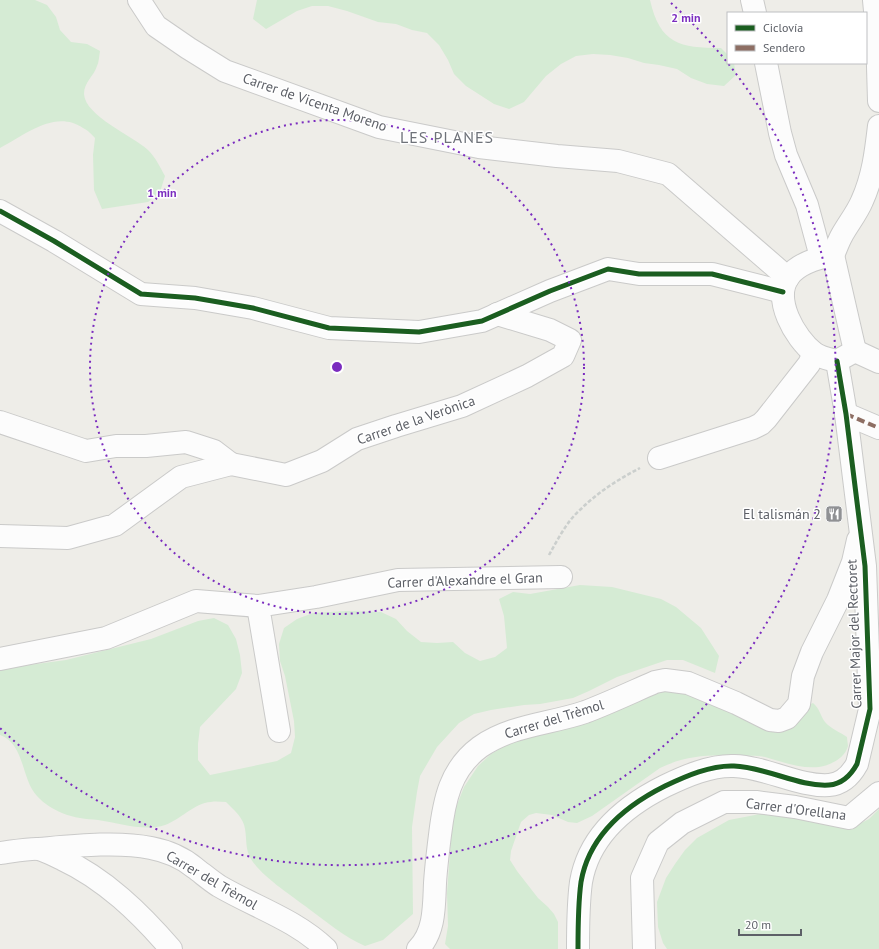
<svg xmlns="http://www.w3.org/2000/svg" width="879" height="949" font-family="'PT Sans',sans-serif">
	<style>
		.green { fill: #d5ebd4 }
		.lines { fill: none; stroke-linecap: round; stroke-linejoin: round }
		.minor-casing { stroke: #cacac9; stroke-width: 24 }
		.path { stroke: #cbcfcd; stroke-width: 2.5; stroke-dasharray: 4 2; stroke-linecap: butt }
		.minor { stroke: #fcfcfc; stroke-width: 22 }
		.quiet { stroke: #8d6e63; stroke-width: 4; stroke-dasharray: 8 4; stroke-linecap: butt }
		.cycleway-casing { stroke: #fff; stroke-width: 8 }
		.cycleway { stroke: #1b5e20; stroke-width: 5 }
		.ring { fill: none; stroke: #7b2cbf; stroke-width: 2; stroke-dasharray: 2 4 }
		.labels { text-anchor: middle; stroke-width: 3; stroke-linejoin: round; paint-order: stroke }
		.street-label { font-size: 14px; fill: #5d6067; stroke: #fff }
		.poi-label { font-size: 14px; fill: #5d6067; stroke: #fff; text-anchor: end }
		.quarter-label { font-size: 16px; letter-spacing: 1px; fill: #6e7279; stroke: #fff }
		.centre { fill: #7b2cbf; stroke: #fff; stroke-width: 2 }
		.ring-label { font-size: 12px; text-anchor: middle; font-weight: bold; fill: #7b2cbf; stroke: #fff; stroke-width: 3; stroke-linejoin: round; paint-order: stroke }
	</style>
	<rect width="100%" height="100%" fill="#eeede8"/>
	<g class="green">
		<path d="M0,0H35L47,5L56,17L60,30L71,42L87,44L100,51C99,56 99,62 97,66C94,76 84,82 84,94C85,116 133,136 148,150C156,158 160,167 165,176L160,192L148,202L102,209L94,190L93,155L95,138C92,135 88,130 83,128C55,109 25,135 0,148Z"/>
		<path d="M257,0H650C660,44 680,48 721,48L728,55V63H734L736,75L724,86L707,84L691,78L677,69L659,65L644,63L628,58L610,55L593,54L576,56L561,64L546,76L524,102L509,109L494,104L466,86L454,74L448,60L439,45L427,33L412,30L396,24L378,22L347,11L328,6H312L297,11L266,29L253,19Z"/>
		<path d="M580,585L612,587L661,599L676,607L701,628L719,656L715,673L683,660H667L617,677L589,691L573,698L540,704L524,705L491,710L474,714L459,723L437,747L420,776L417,792L412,827L413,914L383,940L365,946C344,937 327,922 309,909C292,896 262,877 251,859C245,849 247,840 245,829C244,818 233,809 226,802C221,802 216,801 211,802C194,803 180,820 165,825C145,832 118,823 98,820C86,819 74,818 62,813C53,809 44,804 37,796C21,779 25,744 0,735V669L66,660L151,639L198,621L214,618L228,625L236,639L240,655L242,673L236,689L200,727L198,744V760L210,775L277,761L291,753L295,737L294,721L285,676L280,661L279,644L284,628L297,619L313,613L347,611L381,612L396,619L407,631L421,642L437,643L453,642L465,653L480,661L495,657L507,648L504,616L499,599L513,592L530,594Z"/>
		<path d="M669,689H678L754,721L806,706L813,703C820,709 820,715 825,722C831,729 840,732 847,737C847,740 848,744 848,746C845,758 831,765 819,767C801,769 782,762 765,757C757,755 746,756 738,756C709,755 687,755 660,768L592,816L577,823L568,822L552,815L536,813L529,815L521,822L511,851L510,860L517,871L538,898L548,907L554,914L558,922V949H450L445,944L448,926L447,893L452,826L455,810L464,787L478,766L491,754L515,740Z"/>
		<path d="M879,809V949H667L663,943L658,927L657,902L666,878L675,864L685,850L697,838L729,820L781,810L855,826L869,819Z"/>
	</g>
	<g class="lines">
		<defs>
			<g id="minor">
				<path d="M139,0L156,26L188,48L225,71L379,127L479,147L557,156L618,161L668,174L788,278"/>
				<path d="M752,0L755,13"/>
				<path d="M874,0L877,33L879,101"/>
				<path d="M766,63L780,133L786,155L807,205L821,257"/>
				<path d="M0,211L54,241L141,294L195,298L253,308L329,328L419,332L482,321L550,291L608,269L639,274H712L783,292"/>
				<path d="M833,255C817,258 799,263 789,276C772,299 795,338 814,353C821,358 829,359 837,361L855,351"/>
				<path d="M833,255C836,249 838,242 842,235C848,224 857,213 862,201C873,177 876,152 879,126"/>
				<path d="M833,255L855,351"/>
				<path d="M855,351L879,362"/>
				<path d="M846,414L879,428"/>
				<path d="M0,422L86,451L116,446H146L186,442L214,451L231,464"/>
				<path d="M659,458L753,428L761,424L766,419L809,364L814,353"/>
				<path d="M0,536L68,538L115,525L181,477L231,464L286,475L322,461L357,439L396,426L462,406L527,376L563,356L570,340L550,330L497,314"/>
				<path d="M0,659L106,638L196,601L258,606"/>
				<path d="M279,731L258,606L316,597L398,580L561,577"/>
				<path d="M39,849C73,846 117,841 151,848C167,851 183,858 195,868C203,874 211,881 219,886C255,907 296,920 326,949"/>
				<path d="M0,853C9,852 31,848 39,849C47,851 55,856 62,859C105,879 140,913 171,949"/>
				<path d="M418,949C435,932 434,906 435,883C436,867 438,851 440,835C444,801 450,769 480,747C511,725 550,724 585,712C609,703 632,692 655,682L665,680L688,683L736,703L770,720L779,721L787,718L799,704L803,676L812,652L838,600L853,562L858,540"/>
				<path d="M578,949C578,927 578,904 581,882C589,835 625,806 665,786C686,776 711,765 734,766C766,767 799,787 829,785C842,784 851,775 857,764L870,709L865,566L846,414L837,361"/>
				<path d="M644,949L642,878L658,842L682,823L724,802H756L795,807L849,818L879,793"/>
			</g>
		</defs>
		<use href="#minor" class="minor-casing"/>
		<path class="path" d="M549,555C558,539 567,521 581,509C598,492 619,479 640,468"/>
		<use href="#minor" class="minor"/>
		<path class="quiet" d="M846,414L879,428"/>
		<defs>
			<g id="cycleway">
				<path d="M0,211L54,241L141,294L195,298L253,308L329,328L419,332L482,321L550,291L608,269L639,274H712L783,292"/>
				<path d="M578,949C578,927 578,904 581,882C589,835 625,806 665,786C686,776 711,765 734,766C766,767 799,787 829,785C842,784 851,775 857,764L870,709L865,566L846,414L837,361"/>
			</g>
		</defs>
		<use href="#cycleway" class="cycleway-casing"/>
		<use href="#cycleway" class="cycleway"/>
	</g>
	<g class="ring">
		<circle cx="337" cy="367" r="247"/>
		<path d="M671 3A494 494 0 1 1 0 728"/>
	</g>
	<defs>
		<symbol id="restaurant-square" viewBox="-11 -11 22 22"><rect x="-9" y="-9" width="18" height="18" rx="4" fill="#909194" stroke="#fff"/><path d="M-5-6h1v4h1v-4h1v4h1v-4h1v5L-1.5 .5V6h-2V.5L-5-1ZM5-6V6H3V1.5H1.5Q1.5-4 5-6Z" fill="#fff"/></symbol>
	</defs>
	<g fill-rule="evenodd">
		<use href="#restaurant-square" x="824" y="504" width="20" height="20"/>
	</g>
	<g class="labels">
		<g class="street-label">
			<text transform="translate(315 102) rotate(19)" y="5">Carrer de Vicenta Moreno</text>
			<text transform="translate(416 420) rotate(-19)" y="5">Carrer de la Verònica</text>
			<text transform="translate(465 580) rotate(-2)" y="5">Carrer d'Alexandre el Gran</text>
			<text transform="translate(854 634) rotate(-92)" y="5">Carrer Major del Rectoret</text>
			<text transform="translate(554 719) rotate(-17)" y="5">Carrer del Trèmol</text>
			<text transform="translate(796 809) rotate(7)" y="5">Carrer d'Orellana</text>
			<text transform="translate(212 880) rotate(30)" y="5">Carrer del Trèmol</text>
		</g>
		<g class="poi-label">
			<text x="821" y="519">El talismán 2</text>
		</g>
		<g class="quarter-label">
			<text x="447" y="143">LES PLANES</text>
		</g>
	</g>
	<circle cx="337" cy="367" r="6" class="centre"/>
	<g class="ring-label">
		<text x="686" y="22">2 min</text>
		<text x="162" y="197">1 min</text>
	</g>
	<rect x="727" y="12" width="140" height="52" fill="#ffffff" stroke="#bebfc2"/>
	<rect x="735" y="25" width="20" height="6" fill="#1b5e20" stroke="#bebfc2"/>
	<text x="763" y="32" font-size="12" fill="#5d6067">Ciclovía</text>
	<rect x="735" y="45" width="20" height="6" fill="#8d6e63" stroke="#bebfc2"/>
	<text x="763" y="52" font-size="12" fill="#5d6067">Sendero</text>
	<path d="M739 929v6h62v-6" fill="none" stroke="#5d6067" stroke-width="2"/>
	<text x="745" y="929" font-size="12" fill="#5d6067" stroke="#ffffff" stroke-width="3" paint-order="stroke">20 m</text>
</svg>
